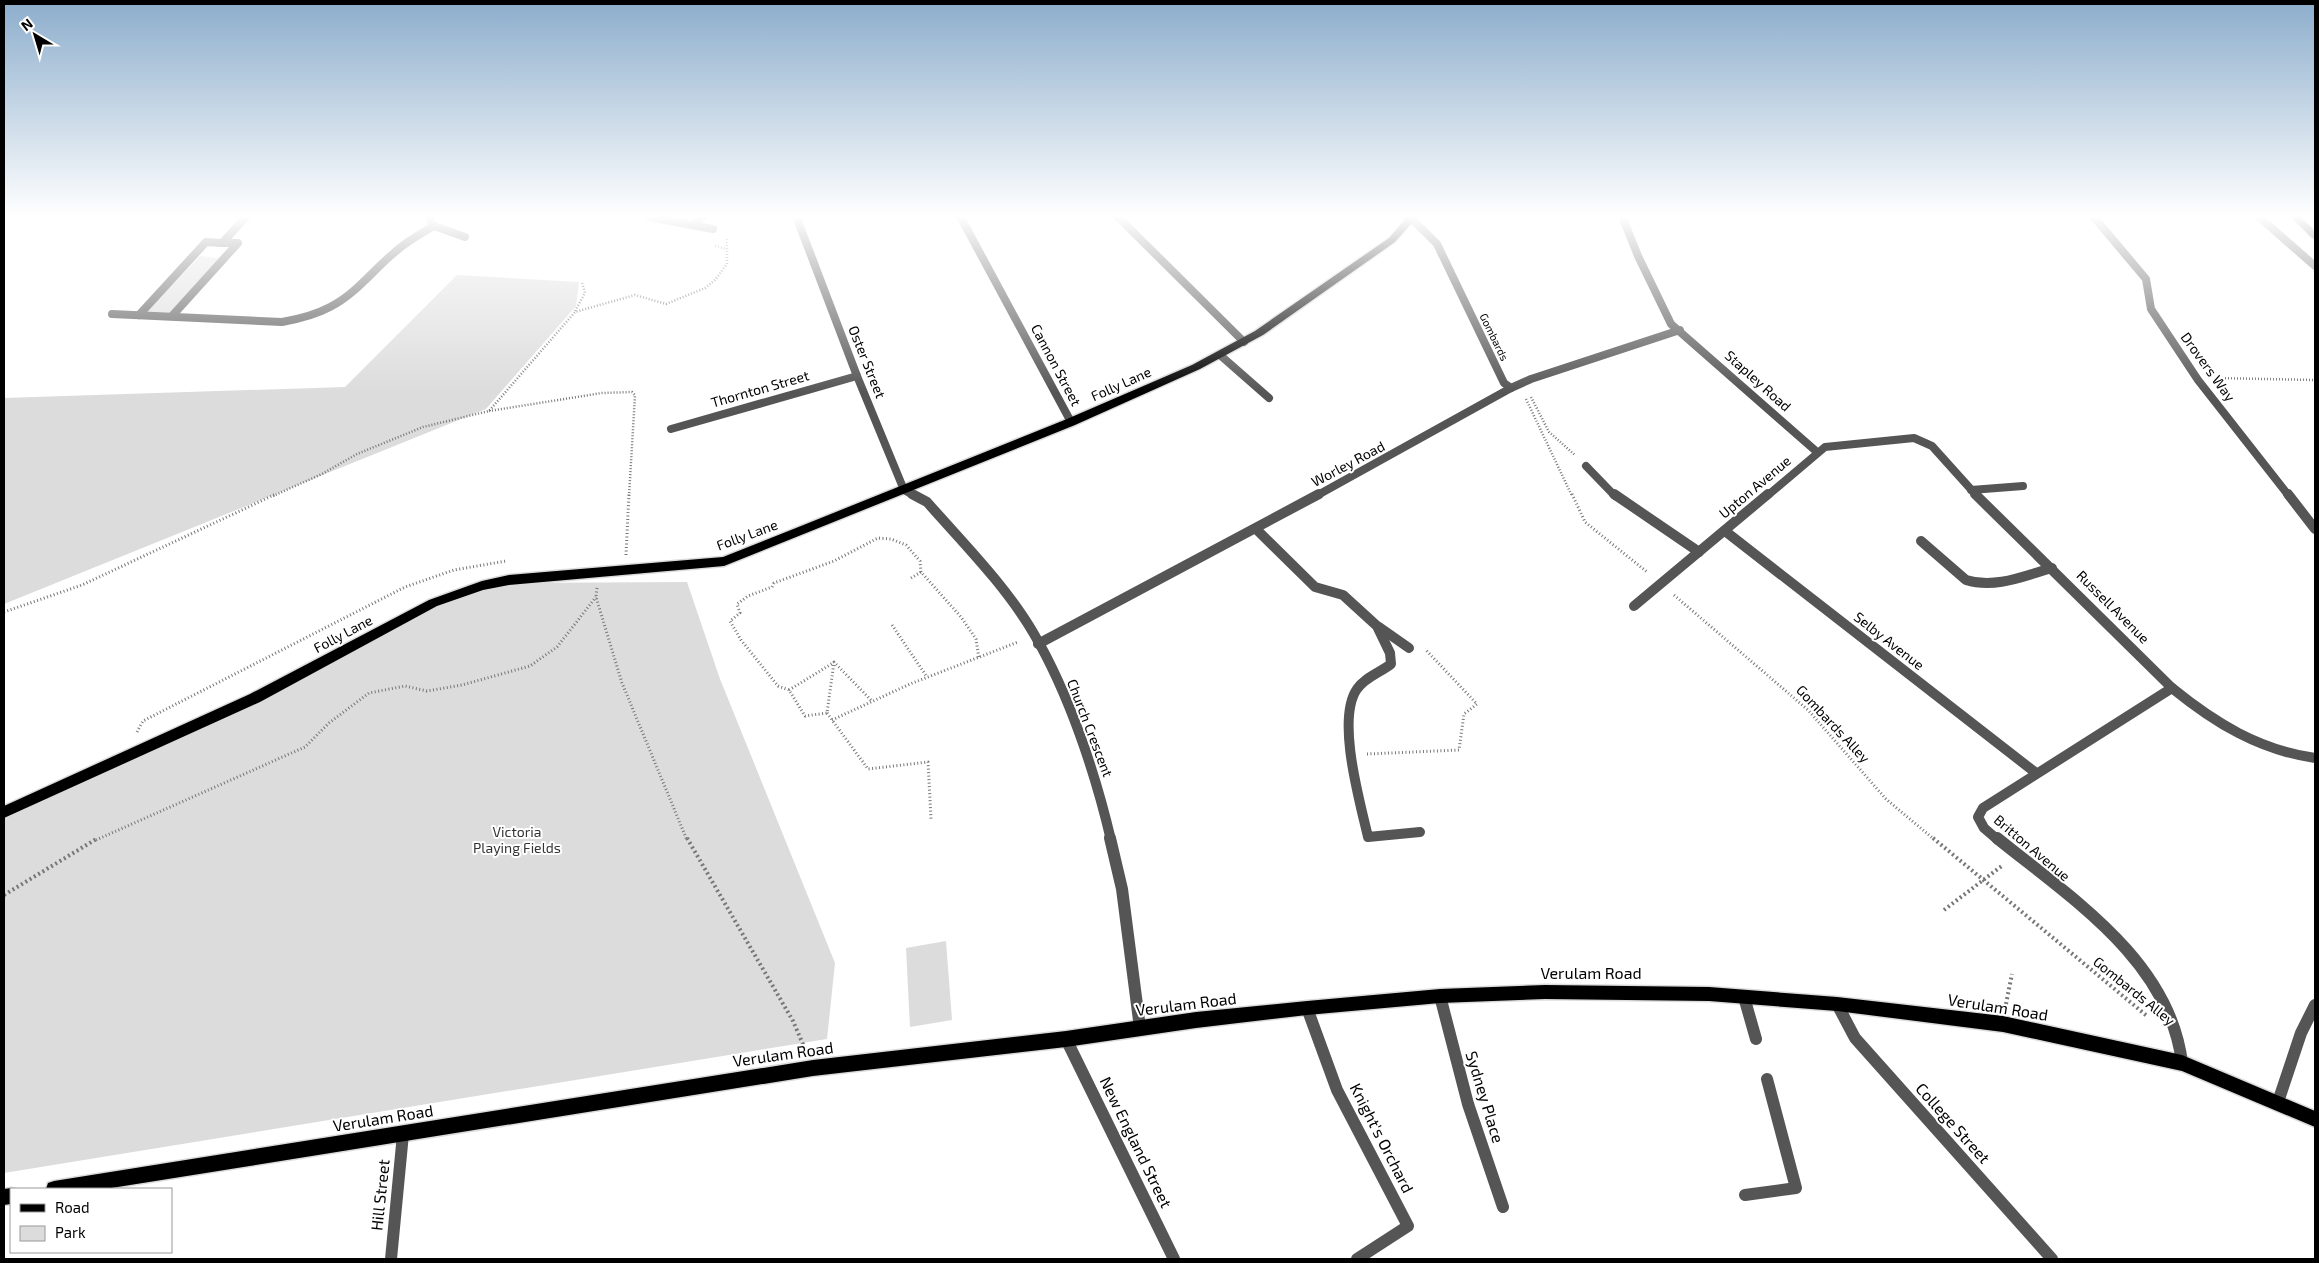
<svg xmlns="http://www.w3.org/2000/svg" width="2319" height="1263" font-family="'Exo 2',sans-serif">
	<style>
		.green { fill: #dcdcdc }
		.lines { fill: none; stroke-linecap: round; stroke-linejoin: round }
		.primary-casing { stroke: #dbdbdb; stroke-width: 3 }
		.path-far2 { stroke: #777; stroke-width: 2.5; stroke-dasharray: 1 2; stroke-linecap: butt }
		.path-far1 { stroke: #777; stroke-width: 3; stroke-dasharray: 1 2.5; stroke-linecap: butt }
		.path { stroke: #777; stroke-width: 4; stroke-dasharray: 2 3; stroke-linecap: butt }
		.service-far2 { stroke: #555; stroke-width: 8 }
		.service-far1 { stroke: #555; stroke-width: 10 }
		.service { stroke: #555; stroke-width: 12 }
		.minor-far2 { stroke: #555; stroke-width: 8 }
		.minor-far1 { stroke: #555; stroke-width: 10 }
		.minor { stroke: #555; stroke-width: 12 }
		.primary { fill: #000; fill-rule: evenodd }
		.labels { text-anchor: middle; stroke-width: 4; stroke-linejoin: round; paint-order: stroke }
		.far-street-label { font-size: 11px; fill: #000; stroke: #fff }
		.street-label { font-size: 14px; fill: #000; stroke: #fff }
		.park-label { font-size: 14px; fill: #333; stroke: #fff }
		.near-street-label { font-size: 16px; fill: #000; stroke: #fff }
	</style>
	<rect width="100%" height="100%" fill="#fff"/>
	<g class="green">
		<path d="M200,256L220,258L169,314L145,313Z"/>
		<path d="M457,275L579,282L576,306L486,409L4,604V398L345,387Z"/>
		<path d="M687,582L720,679L835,963L827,1039L4,1173V812L458,596L508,583Z"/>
		<path d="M946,941L952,1020L910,1027L906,948Z"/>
	</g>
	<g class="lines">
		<defs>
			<g id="primary">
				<path d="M1408,216H1418L1395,242L1263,335L1200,369L1075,425L724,566L509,585L483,590L437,606L260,702L4,818V806L250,694L429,600L482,581L509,575L723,557L801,526L1067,419L1192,365L1255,331L1389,238Z"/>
				<path d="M2290,216H2300L2315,231V239L2312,238Z"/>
				<path d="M1545,985L1709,987L1837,997L2003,1016L2182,1055L2315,1111V1127L2182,1071L2003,1032L1837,1011L1709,1001L1545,999L1440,1003L1307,1015L1196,1028L1066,1047L813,1076L105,1189H46L48,1183L54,1181L813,1060L1066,1031L1196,1012L1307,1001L1440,989Z"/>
				<path d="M11,1188L15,1189H11V1204L4,1205V1189Z"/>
			</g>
		</defs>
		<use href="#primary" class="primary-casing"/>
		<g class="path-far2">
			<path d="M715,246L727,249"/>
			<path d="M575,311L585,293L582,282"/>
			<path d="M2216,378L2315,380"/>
			<path d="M1531,397L1549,432L1575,455"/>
			<path d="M1526,399L1572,496"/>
			<path d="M489,411L602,393L632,392L635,395L629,496"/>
			<path d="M273,496L322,474L357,454L423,427L489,411L575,312L635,295L666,304L705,288L715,280L727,264V238"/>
		</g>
		<g class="path-far1">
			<path d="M1572,494L1585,522L1647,572"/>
			<path d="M626,555L629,494"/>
			<path d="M911,578L921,572"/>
			<path d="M597,588L596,597L622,683L687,840"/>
			<path d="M1674,595L1808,710L1886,799L1935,840"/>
			<path d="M4,612L82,585L276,494"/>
			<path d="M892,625L927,677"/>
			<path d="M789,690L833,663"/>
			<path d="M871,700L834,662L827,713L805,716L789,690L778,686L741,640L730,621L740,613L737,604L748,596L772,587L774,583L834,561L878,538L891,539L906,545L920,561L921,572L961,617L976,639L979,659"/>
			<path d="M827,713L868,769L928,762L931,819"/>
			<path d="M832,720L910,684L1018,642"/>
			<path d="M137,732L143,721L405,587L454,570L506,561"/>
			<path d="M1367,754L1459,750L1464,714L1477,704L1425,649"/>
			<path d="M96,840L305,747L329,723L369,693L405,686L427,691L462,685L530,666L557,647L596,597"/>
		</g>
		<g class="path">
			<path d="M687,838L793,1021L805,1049"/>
			<path d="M1933,838L2147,1016"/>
			<path d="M4,895L98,838"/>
			<path d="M1944,910L2003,865"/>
			<path d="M2006,1004L2012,974"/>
		</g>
		<g class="service-far2">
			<path d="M2258,216L2315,266"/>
			<path d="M1220,355L1269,398"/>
			<path d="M1586,466L1615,496"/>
			<path d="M1971,490L2023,486"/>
		</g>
		<g class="service-far1">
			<path d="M1614,494L1699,552"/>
			<path d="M1921,541L1966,580C1995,589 2024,576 2052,568"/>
		</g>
		<g class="service">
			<path d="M1440,996L1468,1104L1503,1207"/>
			<path d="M1744,997L1756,1039"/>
			<path d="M1307,1008L1337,1090L1408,1226L1357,1259"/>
			<path d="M1745,1195L1796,1188L1767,1079"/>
		</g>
		<g class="minor-far2">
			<path d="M796,216L857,376L904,490L915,496"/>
			<path d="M960,216L1071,422"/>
			<path d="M1117,216L1244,342"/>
			<path d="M1405,216L1411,218L1437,244L1504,383L1511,388"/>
			<path d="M1622,216L1638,256L1671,324L1817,452"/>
			<path d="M2093,216L2146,279L2151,309L2198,380L2289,496"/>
			<path d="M649,217L713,229"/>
			<path d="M693,225L703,216"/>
			<path d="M434,226L465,237"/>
			<path d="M112,314L282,322C299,319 315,315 330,307C356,294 373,270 395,252C407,241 420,234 434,226L428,216"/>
			<path d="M139,315L206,242L222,243"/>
			<path d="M172,316L238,243H222L247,216"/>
			<path d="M671,429L857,376"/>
			<path d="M1316,496L1511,388L1531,379L1680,330"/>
			<path d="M1767,496L1825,447L1914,438L1932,446L1977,496"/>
		</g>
		<g class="minor-far1">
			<path d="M912,494L927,502C964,544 1006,586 1034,634C1069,694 1095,772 1111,840"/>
			<path d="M1975,494L2172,688C2215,723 2259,750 2315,758"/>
			<path d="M2288,494L2315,529"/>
			<path d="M1256,529L1315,587L1343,595L1377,626L1390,653L1391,664C1381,672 1364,678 1357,689C1336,719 1360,802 1368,837L1420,832"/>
			<path d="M1725,531L2036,773"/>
			<path d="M1634,606L1768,494"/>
			<path d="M1379,627L1409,648"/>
			<path d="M1038,644L1319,494"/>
			<path d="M1998,840L1984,828L1978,817L1983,808L2172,688"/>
		</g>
		<g class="minor">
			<path d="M1110,838L1122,889L1140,1028"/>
			<path d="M1997,838C2071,898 2170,961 2182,1063"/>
			<path d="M1837,1004L1855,1038L2052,1259"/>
			<path d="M1066,1039L1174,1259"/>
			<path d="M2278,1102L2301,1033L2315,1005"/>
			<path d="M391,1259L403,1134"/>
		</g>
		<use href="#primary" class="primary"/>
	</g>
	<linearGradient id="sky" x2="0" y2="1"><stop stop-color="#8cadcc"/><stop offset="0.55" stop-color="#fff"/><stop offset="1" stop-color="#fff" stop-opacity="0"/></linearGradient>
	<rect width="2319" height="393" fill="url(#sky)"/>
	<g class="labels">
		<g class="far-street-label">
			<text transform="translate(1494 337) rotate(64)" y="4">Gombards</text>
		</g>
		<g class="street-label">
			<text transform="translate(867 362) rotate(68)" y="5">Oster Street</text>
			<text transform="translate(1056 365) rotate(62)" y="5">Cannon Street</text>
			<text transform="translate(2208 367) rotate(54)" y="5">Drovers Way</text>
			<text transform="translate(1758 381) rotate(42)" y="5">Stapley Road</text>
			<text transform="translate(1121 384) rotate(-24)" y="5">Folly Lane</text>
			<text transform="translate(760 389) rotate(-16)" y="5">Thornton Street</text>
			<text transform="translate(1348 464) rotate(-28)" y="5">Worley Road</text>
			<text transform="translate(1755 487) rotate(-40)" y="5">Upton Avenue</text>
			<text transform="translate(747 535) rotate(-20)" y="5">Folly Lane</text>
			<text transform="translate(2113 607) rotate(45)" y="5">Russell Avenue</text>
			<text transform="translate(343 634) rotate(-28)" y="5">Folly Lane</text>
			<text transform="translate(1889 641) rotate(38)" y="5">Selby Avenue</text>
			<text transform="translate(1833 724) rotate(47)" y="5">Gombards Alley</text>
			<text transform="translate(1090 728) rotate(69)" y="5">Church Crescent</text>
			<text transform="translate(2032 848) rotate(40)" y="5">Britton Avenue</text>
			<text transform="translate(2134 991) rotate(39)" y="5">Gombards Alley</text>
		</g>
		<g class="park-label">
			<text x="517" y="837">Victoria<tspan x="517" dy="16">Playing Fields</tspan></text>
		</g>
		<g class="near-street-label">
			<text x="1591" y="979">Verulam Road</text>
			<text transform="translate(1186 1004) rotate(-7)" y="6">Verulam Road</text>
			<text transform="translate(1998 1007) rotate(9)" y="6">Verulam Road</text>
			<text transform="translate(783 1054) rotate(-8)" y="6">Verulam Road</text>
			<text transform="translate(1485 1097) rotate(73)" y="6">Sydney Place</text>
			<text transform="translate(383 1118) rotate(-9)" y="6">Verulam Road</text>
			<text transform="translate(1953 1123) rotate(48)" y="6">College Street</text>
			<text transform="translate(1382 1138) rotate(63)" y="6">Knight's Orchard</text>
			<text transform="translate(1136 1142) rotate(64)" y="6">New England Street</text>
			<text transform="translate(380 1195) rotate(-84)" y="6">Hill Street</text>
		</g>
	</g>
	<rect width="2319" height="1263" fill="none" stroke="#000000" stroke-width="10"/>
	<rect x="10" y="1188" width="162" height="65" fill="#ffffff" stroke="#999999"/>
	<rect x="20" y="1204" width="25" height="8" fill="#000000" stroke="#999999"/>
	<text x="55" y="1213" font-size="15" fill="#000000">Road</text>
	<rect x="20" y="1226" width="25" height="15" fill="#dcdcdc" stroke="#999999"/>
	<text x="55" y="1238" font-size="15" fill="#000000">Park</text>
	<g transform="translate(35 35) rotate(322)" stroke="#ffffff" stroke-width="4" paint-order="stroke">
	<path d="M0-4L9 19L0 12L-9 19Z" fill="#000000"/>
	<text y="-8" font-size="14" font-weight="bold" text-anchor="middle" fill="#000000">N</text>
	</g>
</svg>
